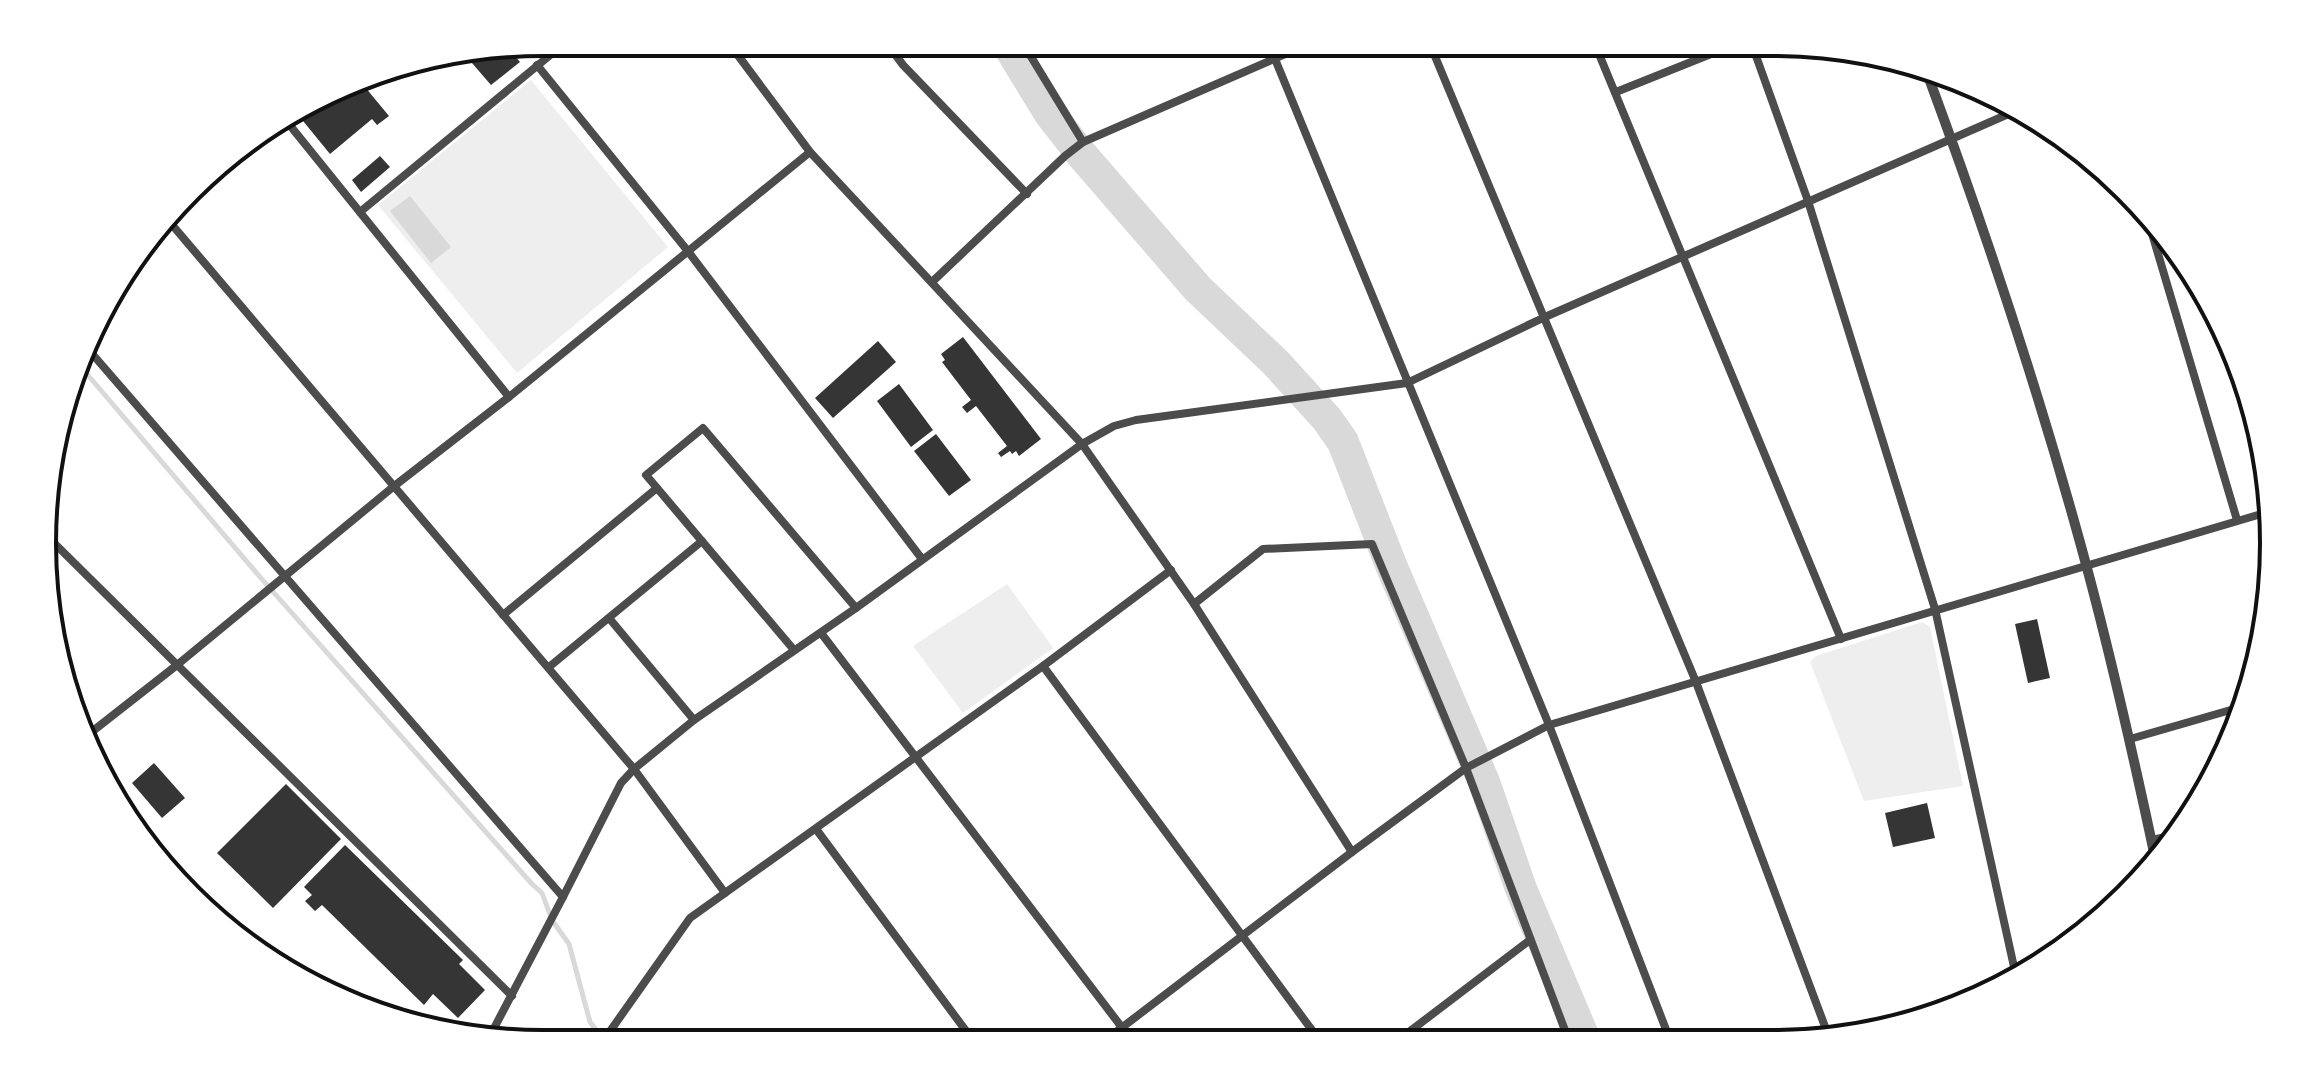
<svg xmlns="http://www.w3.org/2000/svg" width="2316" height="1086" font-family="'Golos Text',sans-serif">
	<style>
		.green { fill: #eee }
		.water { fill: #d9d9d9 }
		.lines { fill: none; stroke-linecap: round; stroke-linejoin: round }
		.stream { stroke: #d9d9d9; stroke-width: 5 }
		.river { stroke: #d9d9d9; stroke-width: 32 }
		.building { fill: #353535 }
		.minor { stroke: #4c4c4c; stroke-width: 8 }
		.tertiary { stroke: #4c4c4c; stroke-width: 10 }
		.rim { fill: none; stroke: #111; stroke-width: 4 }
	</style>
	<rect width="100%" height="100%" fill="#fff"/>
	<g class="green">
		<path d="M531,80L668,247L517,373L378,205Z"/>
		<path d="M1007,584L1053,648L963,713L913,646Z"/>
		<path d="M1922,622L1930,627L1963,786L1864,801L1810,662L1816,656Z"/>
	</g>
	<path class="water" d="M410,196L451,247L431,263L390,211Z"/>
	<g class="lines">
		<path class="stream" d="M81,367L260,577L532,884L542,893L552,920L569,944L590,1022L607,1044"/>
		<path class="river" d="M1006,42L1050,114L1082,155L1198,289L1276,363L1327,419L1343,442L1391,565L1484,782L1521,889L1585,1040"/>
	</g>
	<g class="building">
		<path d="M508,48L520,62L491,85L465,55Z"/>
		<path d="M360,81L389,116L377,125L372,119L330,154L299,116Z"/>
		<path d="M380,156L390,167L361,192L352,180Z"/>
		<path d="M963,337L1041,439L1019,456L1016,451L1012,454L1010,451L1001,457L998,453L1007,446L976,406L967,413L962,407L971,400L942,362L945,360L941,354Z"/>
		<path d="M878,341L896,362L833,418L815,398Z"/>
		<path d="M899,384L933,430L911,447L877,401Z"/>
		<path d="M936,434L971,480L949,496L914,451Z"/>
		<path d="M2037,619L2050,678L2028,683L2015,624Z"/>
		<path d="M154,763L185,798L162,818L132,783Z"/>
		<path d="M286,784L341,839L273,908L217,853Z"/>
		<path d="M1927,803L1935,838L1893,847L1885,813Z"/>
		<path d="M345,845L463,960L459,964L485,990L458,1018L433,994L424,1005L322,905L315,911L305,901L312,895L304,887Z"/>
	</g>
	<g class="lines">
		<g class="minor">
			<path d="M728,42L810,152L1082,444L1194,604L1352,852"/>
			<path d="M886,42L903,65L1027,194"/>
			<path d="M1022,42L1083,142"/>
			<path d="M1429,42L1696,682L1830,1040"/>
			<path d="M1594,42L1841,639"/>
			<path d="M1751,42L1808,201L1935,609L2016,976"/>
			<path d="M1275,59L1549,725L1670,1040"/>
			<path d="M537,65L687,250L922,559"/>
			<path d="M1616,92L1741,42"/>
			<path d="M288,123L509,397"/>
			<path d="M360,212L566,42"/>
			<path d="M168,220L634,769L725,893"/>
			<path d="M2148,220L2237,520"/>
			<path d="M932,282L1065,156L1083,142L1313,42"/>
			<path d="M88,349L563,897"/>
			<path d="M657,488L646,475L703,428L856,608"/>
			<path d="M49,538L512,996"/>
			<path d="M1194,604L1263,549L1372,544L1466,768L1569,1041"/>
			<path d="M503,615L657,488L794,650"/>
			<path d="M609,618L694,720"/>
			<path d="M821,633L1133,1042"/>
			<path d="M1043,666L1320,1041"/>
			<path d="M549,667L702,541"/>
			<path d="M89,734L177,665L393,487L509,397L810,152"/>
			<path d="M2130,739L2241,707"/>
			<path d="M816,829L975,1043"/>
			<path d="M2152,840L2179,834"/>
			<path d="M491,1034L563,897L621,783L634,769L694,720L856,608L1082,444L1114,426L1136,420L1407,383L1545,317L2013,112"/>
			<path d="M1397,1041L1530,940"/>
			<path d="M1103,1042L1352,852L1466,768L1549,725L2268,512"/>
			<path d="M601,1044L690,918L1043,666L1171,570"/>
		</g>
		<path class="tertiary" d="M1927,73C1987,235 2042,401 2087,568C2113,665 2135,763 2156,862"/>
	</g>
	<path d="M0 0H2316V1086H0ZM543 56H1773A487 487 0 0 1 2260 543V543A487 487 0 0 1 1773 1030H543A487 487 0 0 1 56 543V543A487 487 0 0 1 543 56Z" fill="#fff" fill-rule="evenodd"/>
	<path class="rim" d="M543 56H1773A487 487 0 0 1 2260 543V543A487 487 0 0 1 1773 1030H543A487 487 0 0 1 56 543V543A487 487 0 0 1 543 56Z"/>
</svg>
